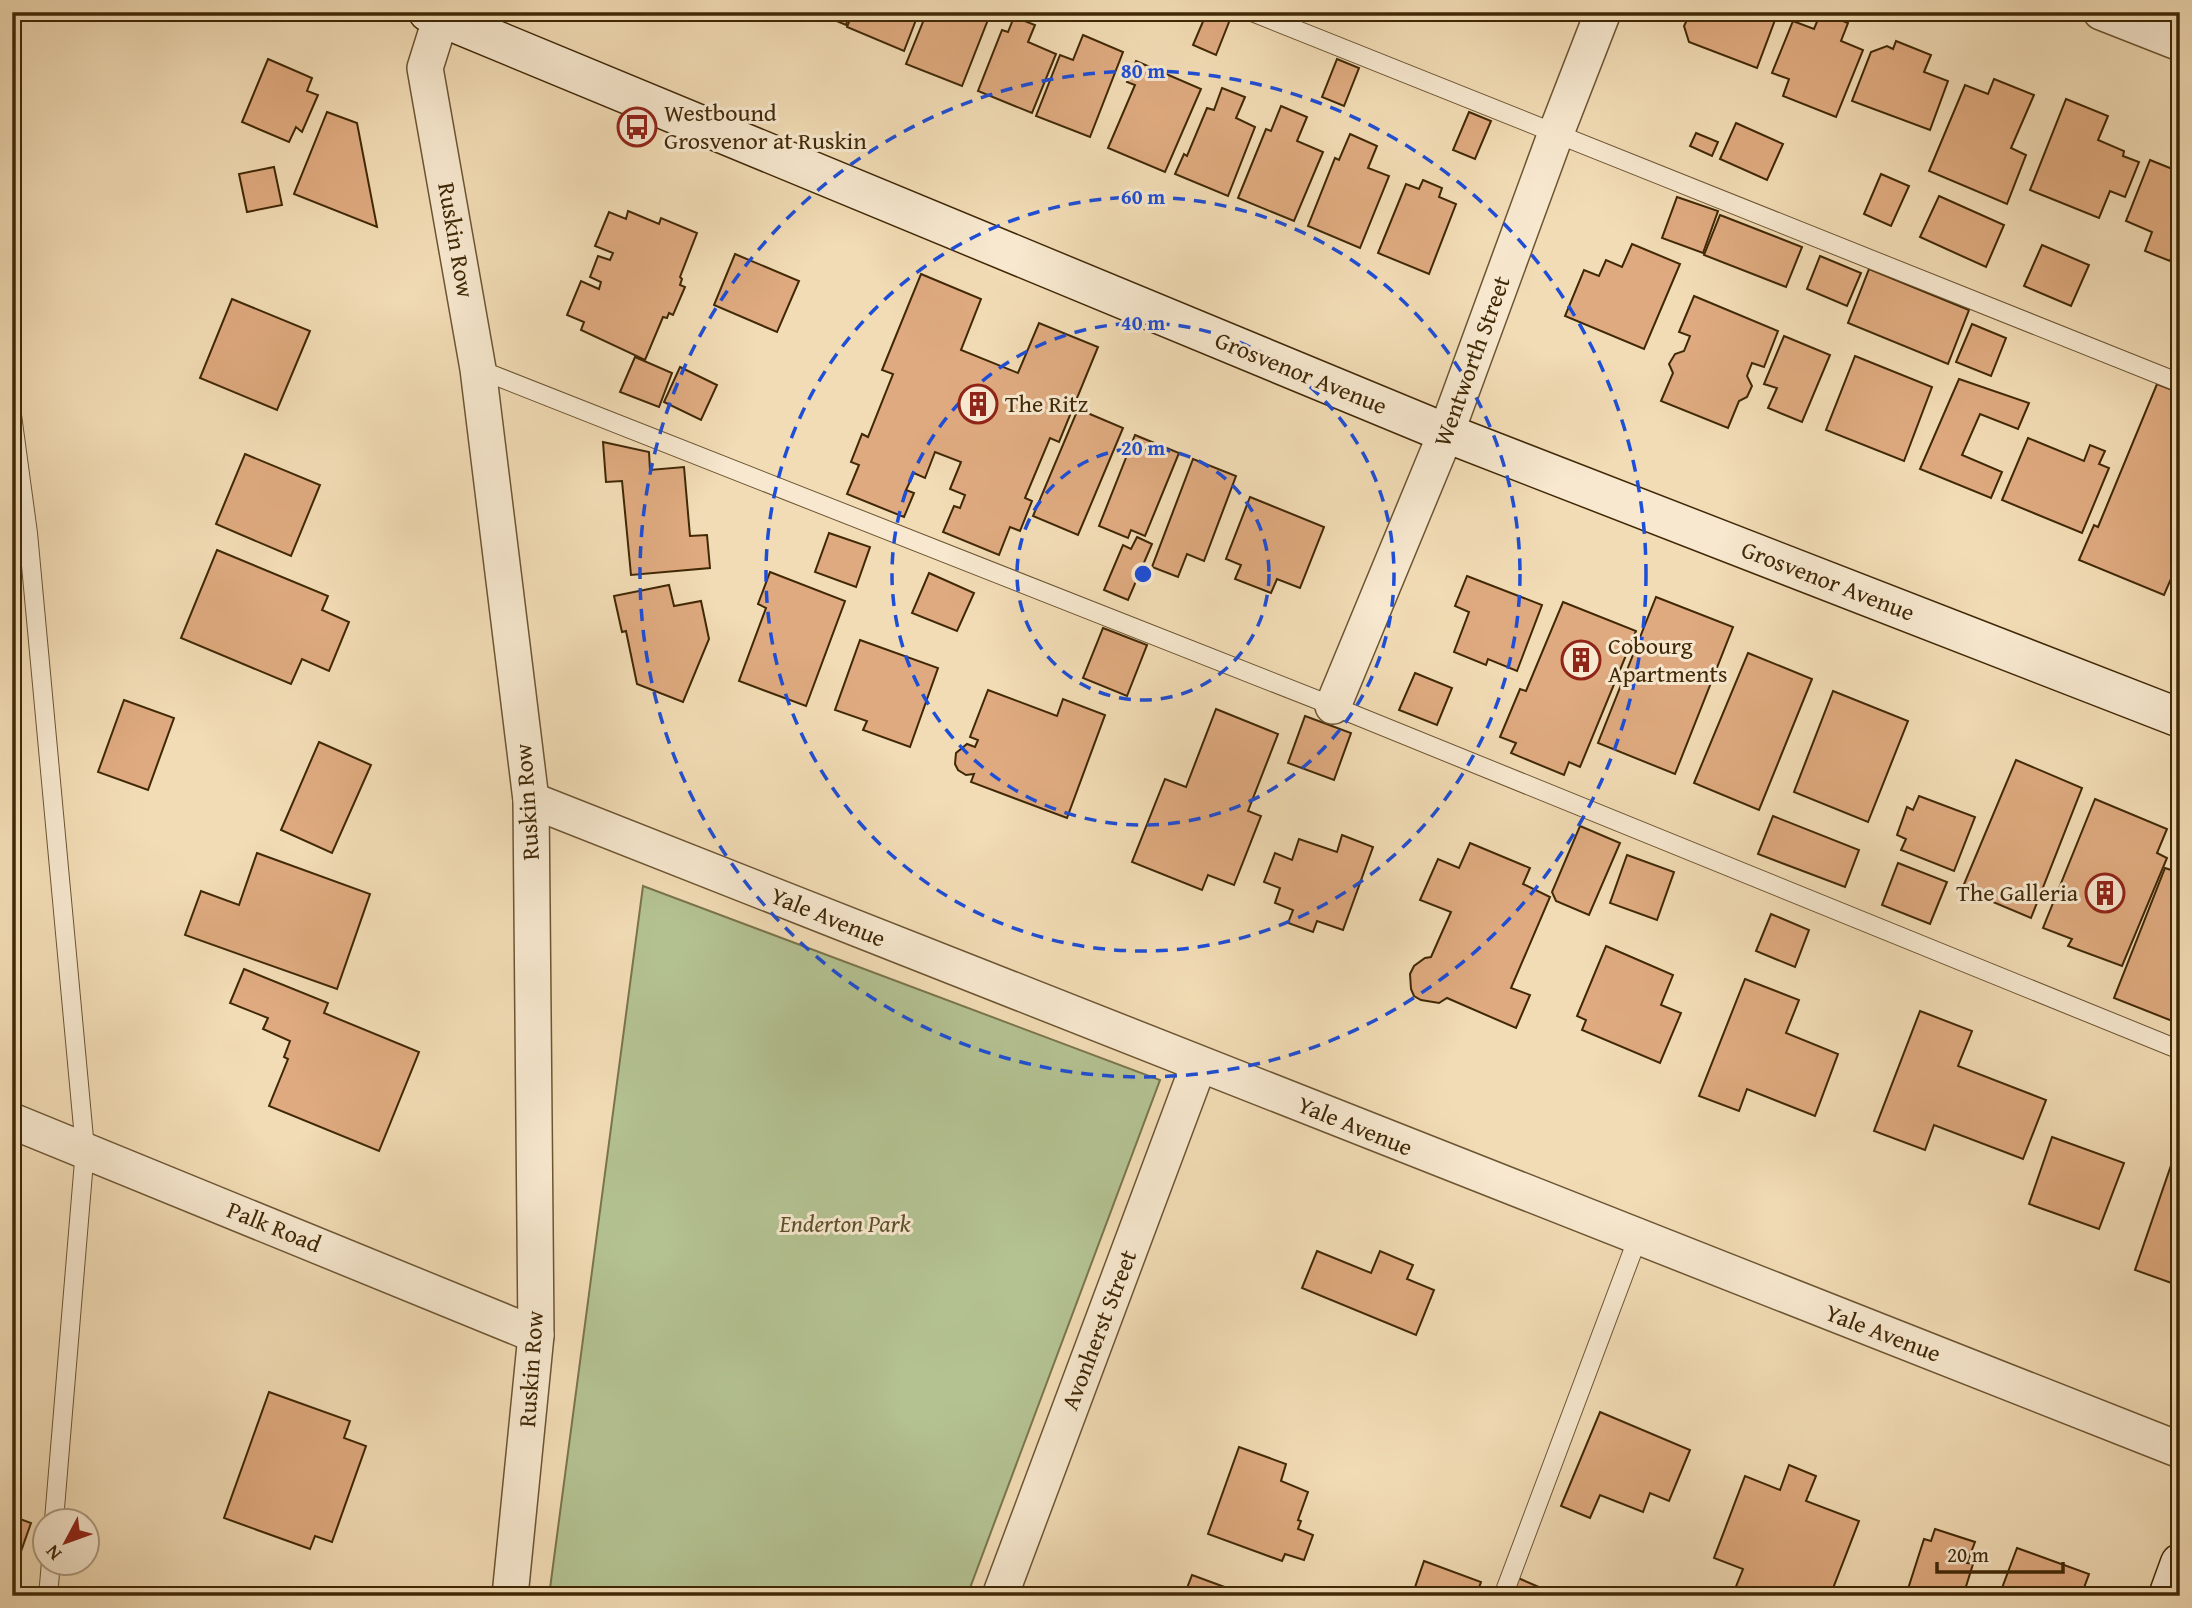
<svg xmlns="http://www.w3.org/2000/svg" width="2192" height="1608" font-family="'Gentium Book Plus',serif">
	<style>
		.green { fill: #b4c292; stroke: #7a754c; stroke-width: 2 }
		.building { fill: #dfaa7f; stroke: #402806; stroke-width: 2 }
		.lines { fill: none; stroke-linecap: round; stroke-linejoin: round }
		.lane-casing { stroke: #6c5532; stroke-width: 20 }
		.street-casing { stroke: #6c5532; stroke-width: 38 }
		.secondary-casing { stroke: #402806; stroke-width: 41 }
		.lane { stroke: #f7e8cf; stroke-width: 18 }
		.street { stroke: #f7e8cf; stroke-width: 35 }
		.secondary { stroke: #f7e8cf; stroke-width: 38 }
		.ring { fill: none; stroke: #1d4ed8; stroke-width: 3.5; stroke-dasharray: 12 9 }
		.labels { text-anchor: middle; stroke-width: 6; stroke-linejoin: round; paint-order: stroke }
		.poi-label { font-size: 24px; fill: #402806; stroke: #f7e8cf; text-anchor: start }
		.street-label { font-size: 24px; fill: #402806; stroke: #f7e8cf }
		.park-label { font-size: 24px; font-style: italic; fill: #5d4e29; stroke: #f7e8cf }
		.centre { fill: #1d4ed8; stroke: #f7e8cf; stroke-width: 3.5 }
		.ring-label { font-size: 21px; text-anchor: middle; font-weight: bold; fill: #1d4ed8; stroke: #f7e8cf; stroke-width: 6; stroke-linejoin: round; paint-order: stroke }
	</style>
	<rect width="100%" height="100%" fill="#f2dcb5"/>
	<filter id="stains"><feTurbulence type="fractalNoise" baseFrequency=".00286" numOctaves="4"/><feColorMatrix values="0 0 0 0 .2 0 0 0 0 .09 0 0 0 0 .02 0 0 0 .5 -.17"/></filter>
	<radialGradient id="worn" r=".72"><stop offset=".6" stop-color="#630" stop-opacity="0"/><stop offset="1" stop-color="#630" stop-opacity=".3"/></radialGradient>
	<path class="green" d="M643,886L1160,1080L967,1596H549Z"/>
	<g class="building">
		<path d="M815,12H850L846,25Z"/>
		<path d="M853,12H919L904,51L847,27Z"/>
		<path d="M927,12H991L962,86L906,64Z"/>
		<path d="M1104,12H1126L1124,20Z"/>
		<path d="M1207,12H1220L1231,17L1216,55L1193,45Z"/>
		<path d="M1691,12H1778L1757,68L1689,42L1684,26Z"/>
		<path d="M1821,12L1848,23L1841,41L1863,50L1836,117L1783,96L1789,79L1772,73L1793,21L1814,29Z"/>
		<path d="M1014,17L1035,25L1028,42L1056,54L1032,113L978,91L1002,30L1008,32Z"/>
		<path d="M1083,35L1123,52L1090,137L1036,116L1060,55L1073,60Z"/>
		<path d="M1896,41L1931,55L1924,72L1948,81L1930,130L1852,101L1871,52L1887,46L1893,49Z"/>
		<path d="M268,59L312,78L307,91L318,95L302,132L296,127L289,142L242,122Z"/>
		<path d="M1337,59L1359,68L1344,106L1322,97Z"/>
		<path d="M1136,61L1201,89L1165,172L1108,148L1135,85L1127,82Z"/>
		<path d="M1994,79L2034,95L2011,148L2026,155L2007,204L1929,171L1965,85L1988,94Z"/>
		<path d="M1222,88L1245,97L1236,118L1255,127L1228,196L1175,174L1184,154L1187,156L1207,108L1214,110Z"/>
		<path d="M2066,99L2108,116L2098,140L2124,151L2123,156L2139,162L2125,197L2110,191L2099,218L2030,190Z"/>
		<path d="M1281,106L1307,117L1297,141L1323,152L1294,221L1238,198L1266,129L1271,131Z"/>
		<path d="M327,112L357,123L377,227L294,194Z"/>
		<path d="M1469,112L1491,121L1475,159L1453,150Z"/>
		<path d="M1736,123L1783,144L1767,180L1720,159Z"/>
		<path d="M1696,133L1718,142L1712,156L1690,146Z"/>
		<path d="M1350,134L1377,146L1368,168L1389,176L1360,248L1308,226L1335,158L1339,160Z"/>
		<path d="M2150,160L2180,172V246L2177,245L2170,261L2145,251L2152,232L2126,221Z"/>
		<path d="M274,167L282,205L247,212L239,174Z"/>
		<path d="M1881,174L1909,186L1891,226L1864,214Z"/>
		<path d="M1423,180L1442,188L1439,197L1456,204L1429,274L1378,253L1406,184L1419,189Z"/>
		<path d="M1939,196L2004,225L1986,267L1920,237Z"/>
		<path d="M1677,197L1718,211L1703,253L1662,238Z"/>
		<path d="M628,211L659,224L661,218L697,233L680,277L682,279L680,285L685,287L673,315L669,313L667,318L663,317L645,360L581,330L584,322L567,315L581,281L599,289L601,282L590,277L598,256L610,260L613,253L595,246L609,212L626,219Z"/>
		<path d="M1720,215L1802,247L1786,287L1704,255Z"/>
		<path d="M1632,244L1680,264L1644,349L1565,316L1584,270L1599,276L1606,260L1622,267Z"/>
		<path d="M2042,245L2089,265L2071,306L2024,286Z"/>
		<path d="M735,254L799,281L777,332L714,305Z"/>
		<path d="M1820,256L1861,273L1847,306L1807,289Z"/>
		<path d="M1869,269L1969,310L1948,364L1848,323Z"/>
		<path d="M921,274L981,299L961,350L1018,373L1039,323L1098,347L1059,442L1050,438L1025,498L1032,501L1020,531L1010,527L999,555L943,532L954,506L960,508L965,495L950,489L961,462L935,452L925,478L914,473L906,490L914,493L904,517L847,494L859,465L851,462L862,434L868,437L893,374L882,370Z"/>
		<path d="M1694,296L1778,331L1764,367L1752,363L1747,376L1752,386L1747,397L1739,401L1728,428L1661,401L1673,373L1669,364L1675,354L1684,351L1690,336L1679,332Z"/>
		<path d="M232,299L310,331L277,410L200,378Z"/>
		<path d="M1972,324L2006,338L1991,376L1956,362Z"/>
		<path d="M1784,336L1830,355L1802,422L1768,408L1777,388L1764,384Z"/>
		<path d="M1855,356L1932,387L1904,461L1826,430Z"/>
		<path d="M635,357L672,373L659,407L620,392Z"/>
		<path d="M680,367L717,385L701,420L664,402Z"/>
		<path d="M1959,379L2029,403L2018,429L1980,414L1962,455L2002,472L1991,498L1920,469Z"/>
		<path d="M2157,384L2180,393V542L2171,562L2177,565L2164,595L2079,560L2094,525L2098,527Z"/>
		<path d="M1078,409L1123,428L1078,535L1033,516Z"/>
		<path d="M1135,435L1179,453L1145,536L1131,530L1128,538L1099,526Z"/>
		<path d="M2028,438L2084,461L2090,445L2105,451L2099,464L2109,468L2082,533L2002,500Z"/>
		<path d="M603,442L649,452L650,470L684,467L690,536L707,535L710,568L631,575L622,481L606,482Z"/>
		<path d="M245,454L320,485L291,556L216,524Z"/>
		<path d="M1193,459L1236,476L1204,561L1187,554L1178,577L1152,567Z"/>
		<path d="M1250,497L1324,527L1300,588L1277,579L1271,593L1235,579L1241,565L1226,559Z"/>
		<path d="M829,533L870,547L856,587L815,572Z"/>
		<path d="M1137,537L1152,544L1128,600L1104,590L1123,545L1131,549Z"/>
		<path d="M217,550L328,596L322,610L349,622L329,671L302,659L291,684L181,638Z"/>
		<path d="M770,572L845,601L806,706L739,681L766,608L758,604Z"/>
		<path d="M929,573L974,593L957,631L912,613Z"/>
		<path d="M1467,576L1542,605L1517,671L1488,659L1486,665L1454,652L1469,612L1455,606Z"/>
		<path d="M669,585L674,606L701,601L709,639L683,702L637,684L626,631L622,632L614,596Z"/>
		<path d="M1656,597L1733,627L1675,774L1598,743Z"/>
		<path d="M1563,602L1636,631L1580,767L1569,762L1564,775L1511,753L1516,743L1500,737L1520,689L1526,691Z"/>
		<path d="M1103,628L1147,645L1127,696L1083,678Z"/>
		<path d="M860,640L938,668L910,747L863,730L867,721L835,710Z"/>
		<path d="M1748,653L1812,679L1759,810L1694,783Z"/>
		<path d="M1415,673L1452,688L1437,725L1399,710Z"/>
		<path d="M988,690L1057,716L1063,699L1105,715L1067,818L971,782L974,774L966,775L958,770L955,764L956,753L967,744L975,747L978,740L970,737Z"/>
		<path d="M1833,691L1908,721L1868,822L1794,792Z"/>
		<path d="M124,700L174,718L148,790L98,772Z"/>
		<path d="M1216,709L1278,734L1248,811L1261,816L1234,885L1208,875L1202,890L1132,862L1165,779L1186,787Z"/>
		<path d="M1305,716L1351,733L1334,780L1288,763Z"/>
		<path d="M319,742L371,765L332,853L281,830Z"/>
		<path d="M2016,760L2082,788L2031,918L1962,889Z"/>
		<path d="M1919,796L1975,817L1954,871L1901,850L1906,839L1897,835L1907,807L1913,810Z"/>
		<path d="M2095,799L2167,829L2157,853L2167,858L2122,966L2068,946L2072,939L2043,928Z"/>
		<path d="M1773,816L1859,850L1845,887L1758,854Z"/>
		<path d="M1580,826L1620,843L1589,915L1556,901L1552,892Z"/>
		<path d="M1342,835L1373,847L1343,930L1317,921L1313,932L1288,923L1293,910L1275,903L1280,888L1264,882L1275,853L1292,860L1299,839L1337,852Z"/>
		<path d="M1470,843L1530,868L1523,884L1550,897L1511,988L1530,995L1516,1028L1447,998L1439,1003L1421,1000L1414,996L1411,989L1410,974L1414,966L1425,958L1431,957L1451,912L1420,900L1438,859L1459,868Z"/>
		<path d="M257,853L370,894L337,989L185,935L201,891L239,905Z"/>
		<path d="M1627,855L1674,872L1657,920L1610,903Z"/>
		<path d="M1898,863L1947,882L1930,924L1882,905Z"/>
		<path d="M2165,868L2180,873V1024L2114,998Z"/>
		<path d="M1771,914L1809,930L1795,967L1756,951Z"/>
		<path d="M1606,946L1673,975L1661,1005L1681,1013L1660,1063L1582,1030L1586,1020L1577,1016Z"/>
		<path d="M244,969L328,1003L324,1013L419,1052L379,1151L269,1106L288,1059L284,1057L290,1041L263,1029L268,1018L230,1003Z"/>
		<path d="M1745,979L1799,1000L1786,1033L1838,1054L1815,1116L1747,1089L1739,1111L1699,1096Z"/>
		<path d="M1920,1011L1972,1031L1958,1066L2046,1100L2023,1159L1934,1125L1925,1150L1874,1131Z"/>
		<path d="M2052,1137L2124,1163L2099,1229L2029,1204Z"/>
		<path d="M2177,1148L2180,1149V1286L2135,1270Z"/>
		<path d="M1317,1251L1371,1273L1380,1251L1413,1265L1407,1279L1434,1290L1416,1335L1302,1288Z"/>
		<path d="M269,1392L350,1421L344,1438L366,1446L332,1542L315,1536L310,1549L224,1518Z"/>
		<path d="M1600,1412L1690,1450L1669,1501L1650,1493L1643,1512L1600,1495L1590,1518L1561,1506Z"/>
		<path d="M1239,1447L1286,1464L1281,1481L1308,1492L1298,1520L1301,1521L1298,1529L1313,1535L1304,1560L1285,1554L1282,1561L1208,1534Z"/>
		<path d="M1789,1465L1816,1476L1806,1501L1859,1521L1830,1596L1809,1590L1807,1596H1751L1735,1589L1743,1569L1714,1558L1745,1476L1780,1490Z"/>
		<path d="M12,1516L31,1523L14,1571L12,1570Z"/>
		<path d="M1935,1529L1975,1542L1967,1563L1973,1564L1964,1593L1971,1596H1889L1891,1590L1906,1595L1924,1539L1931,1541Z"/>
		<path d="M2017,1548L2089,1574L2081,1596H1999Z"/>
		<path d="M1424,1561L1481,1582L1476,1596H1412Z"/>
		<path d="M1192,1575L1249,1596H1184Z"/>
		<path d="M1518,1578L1539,1587L1542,1594L1546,1596H1506Z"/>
		<path d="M286,1589L303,1596H283Z"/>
	</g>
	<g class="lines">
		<defs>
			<g id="lane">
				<path d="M1252,12L2180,383"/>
				<path d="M478,369L1333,706L2180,1050"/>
				<path d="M12,415L28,533L85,1149L54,1520"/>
				<path d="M48,1596L51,1562"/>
				<path d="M1503,1596L1638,1237"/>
			</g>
			<g id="street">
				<path d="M2101,12L2180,43"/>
				<path d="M441,17L425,68L478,369L531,800L536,1335L510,1596"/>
				<path d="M1333,706L1446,433L1556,133L1603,12"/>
				<path d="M531,800L2180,1450"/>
				<path d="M12,1121L536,1335"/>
				<path d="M1000,1596L1199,1064"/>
			</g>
			<g id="secondary">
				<path d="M428,12L1446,433L2180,718"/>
				<path d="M2168,1596L2180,1563"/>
			</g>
		</defs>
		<use href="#lane" class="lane-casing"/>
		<use href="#street" class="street-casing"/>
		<use href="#secondary" class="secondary-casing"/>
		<use href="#lane" class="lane"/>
		<use href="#street" class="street"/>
		<use href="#secondary" class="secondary"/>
	</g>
	<g class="ring">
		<circle cx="1143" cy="574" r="126"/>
		<circle cx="1143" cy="574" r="251"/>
		<circle cx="1143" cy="574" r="377"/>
		<circle cx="1143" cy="574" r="503"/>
	</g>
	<defs>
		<symbol id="bus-ring" viewBox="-11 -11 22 22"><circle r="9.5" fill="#f7e8cf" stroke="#8f2418" stroke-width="1.5"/><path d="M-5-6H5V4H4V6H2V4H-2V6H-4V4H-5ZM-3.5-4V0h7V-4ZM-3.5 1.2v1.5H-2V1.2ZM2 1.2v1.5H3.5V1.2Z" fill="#8f2418"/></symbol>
		<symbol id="building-ring" viewBox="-11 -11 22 22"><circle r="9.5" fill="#f7e8cf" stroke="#8f2418" stroke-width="1.5"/><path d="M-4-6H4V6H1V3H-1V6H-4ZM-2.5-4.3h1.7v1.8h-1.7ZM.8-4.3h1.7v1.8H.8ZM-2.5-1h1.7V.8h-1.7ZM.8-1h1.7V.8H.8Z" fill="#8f2418"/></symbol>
	</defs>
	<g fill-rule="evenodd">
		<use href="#bus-ring" x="615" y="105" width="44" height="44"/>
		<use href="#building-ring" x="956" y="382" width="44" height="44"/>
		<use href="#building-ring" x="1559" y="638" width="44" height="44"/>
		<use href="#building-ring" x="2083" y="871" width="44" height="44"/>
	</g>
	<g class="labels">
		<g class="poi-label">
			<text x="664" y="121">Westbound<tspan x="664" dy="28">Grosvenor at Ruskin</tspan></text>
			<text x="1005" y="412">The Ritz</text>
			<text x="1608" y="654">Cobourg<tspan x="1608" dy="28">Apartments</tspan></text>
			<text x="2078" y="901" text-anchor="end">The Galleria</text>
		</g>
		<g class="street-label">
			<text transform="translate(456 240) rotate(80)" y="8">Ruskin Row</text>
			<text transform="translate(1472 361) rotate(-70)" y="8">Wentworth Street</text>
			<text transform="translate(1301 373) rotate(22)" y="8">Grosvenor Avenue</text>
			<text transform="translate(1828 581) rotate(21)" y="8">Grosvenor Avenue</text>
			<text transform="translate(527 802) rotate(-94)" y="8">Ruskin Row</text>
			<text transform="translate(828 917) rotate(22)" y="8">Yale Avenue</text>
			<text transform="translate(1355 1126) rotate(22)" y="8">Yale Avenue</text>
			<text transform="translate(274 1227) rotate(22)" y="8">Palk Road</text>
			<text transform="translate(1099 1330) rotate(-69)" y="8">Avonherst Street</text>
			<text transform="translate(1883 1333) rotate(21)" y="8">Yale Avenue</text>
			<text transform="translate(531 1369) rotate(-86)" y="8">Ruskin Row</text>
		</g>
		<g class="park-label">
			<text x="845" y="1232">Enderton Park</text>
		</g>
	</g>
	<circle cx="1143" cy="574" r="10" class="centre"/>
	<g class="ring-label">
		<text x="1143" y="78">80 m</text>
		<text x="1143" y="204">60 m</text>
		<text x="1143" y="330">40 m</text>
		<text x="1143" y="455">20 m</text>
	</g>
	<rect width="2192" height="1608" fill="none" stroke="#f2dcb5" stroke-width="42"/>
	<rect x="14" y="14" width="2164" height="1580" fill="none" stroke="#402806" stroke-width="3.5"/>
	<rect x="21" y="21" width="2150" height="1566" fill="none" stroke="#402806" stroke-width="2"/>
	<g transform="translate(66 1542) rotate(229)"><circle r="33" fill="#f7e8cf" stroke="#ae9b7f" stroke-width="2"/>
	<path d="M0-5L12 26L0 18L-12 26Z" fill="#8f2418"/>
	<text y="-10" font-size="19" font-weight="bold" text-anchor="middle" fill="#402806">N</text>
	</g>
	<path d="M1937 1562v10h126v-10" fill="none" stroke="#402806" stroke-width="3.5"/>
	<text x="1947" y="1562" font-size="21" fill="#402806" stroke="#f7e8cf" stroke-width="5" paint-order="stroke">20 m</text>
	<rect width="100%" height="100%" filter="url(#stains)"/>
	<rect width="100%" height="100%" fill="url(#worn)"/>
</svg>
